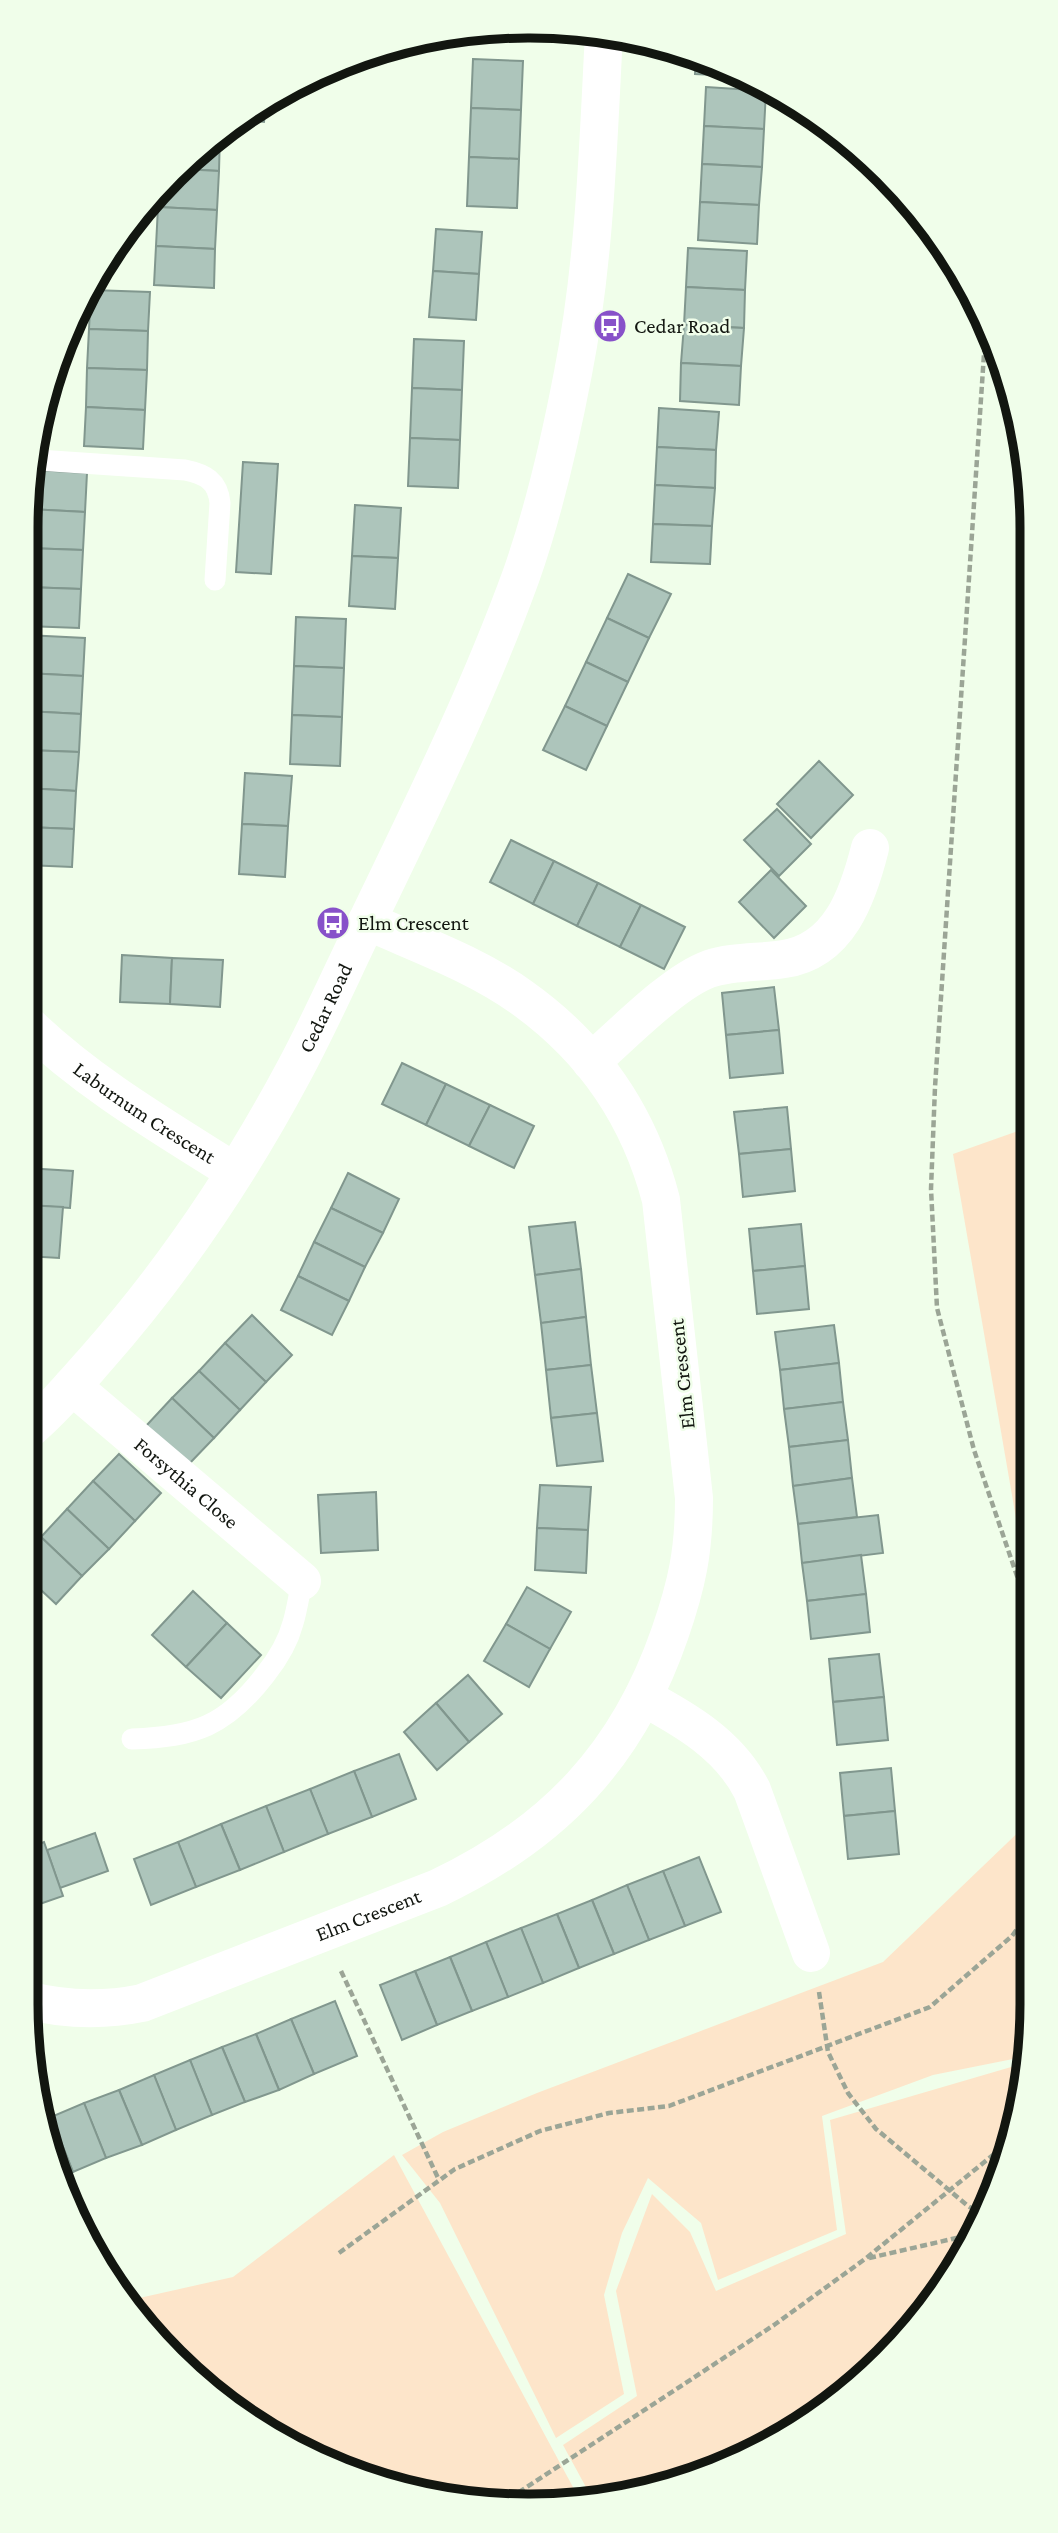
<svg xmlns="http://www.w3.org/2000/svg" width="1058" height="2533" font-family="'Crimson Pro',serif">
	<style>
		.green { fill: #fde5ca }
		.building { fill: #adc5bb; stroke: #81978e; stroke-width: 2 }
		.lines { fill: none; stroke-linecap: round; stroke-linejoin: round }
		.path { stroke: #9ba596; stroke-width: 4.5; stroke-dasharray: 7 3.5; stroke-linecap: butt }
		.lane { stroke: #fff; stroke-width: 21 }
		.street { stroke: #fff; stroke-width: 38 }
		.labels { text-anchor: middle; stroke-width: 5; stroke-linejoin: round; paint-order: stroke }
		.poi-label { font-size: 21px; fill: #121610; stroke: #f0feea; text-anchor: start }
		.street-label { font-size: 21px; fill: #121610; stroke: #f0feea }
		.rim { fill: none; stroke: #121610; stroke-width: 9 }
	</style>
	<rect width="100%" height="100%" fill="#f0feea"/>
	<g class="green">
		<path d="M1029,1127L1031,1605L953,1154Z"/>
		<path d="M1031,1820L1032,2004L1023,2057L933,2075L822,2116L837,2230L718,2280L701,2223L648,2178L622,2233L604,2295L624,2394L556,2438L440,2203L402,2155L443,2132L537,2093L883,1962Z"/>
		<path d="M1018,2065L1014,2108L1005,2166L964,2256L907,2335L780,2440L627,2497L593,2500L563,2445L637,2396L616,2291L652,2194L690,2232L716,2291L846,2234L830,2120Z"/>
		<path d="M394,2155L581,2502L529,2507L431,2497L278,2440L151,2335L126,2301L233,2277Z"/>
	</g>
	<g class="building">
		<path d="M696,56L738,76L695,74Z"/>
		<path d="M473,59L523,61L521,110L471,108Z"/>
		<path d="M706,87L766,91L764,129L704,126Z"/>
		<path d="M266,104L264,122L241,119Z"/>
		<path d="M471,108L521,110L519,159L469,157Z"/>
		<path d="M704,126L764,129L762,167L702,164Z"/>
		<path d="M220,133L219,171L182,169Z"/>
		<path d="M469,157L519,159L517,208L467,206Z"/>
		<path d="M702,164L762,167L759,205L700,202Z"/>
		<path d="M182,169L219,171L217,210L158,207V191Z"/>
		<path d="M700,202L759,205L757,244L698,240Z"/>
		<path d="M158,207L217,210L215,249L156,246Z"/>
		<path d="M436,229L482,232L479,274L433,271Z"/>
		<path d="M156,246L215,249L214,288L154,285Z"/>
		<path d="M688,248L747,251L745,290L686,287Z"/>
		<path d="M433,271L479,274L476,320L429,317Z"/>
		<path d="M686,287L745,290L744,328L684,325Z"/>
		<path d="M91,290L150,292L148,331L89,329Z"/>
		<path d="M684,325L744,328L741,366L681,363Z"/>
		<path d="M89,329L148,331L147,370L87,368Z"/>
		<path d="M414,339L464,341L462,390L412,388Z"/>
		<path d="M681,363L741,366L739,405L680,401Z"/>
		<path d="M87,368L147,370L145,410L86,407Z"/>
		<path d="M412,388L462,390L460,440L410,438Z"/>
		<path d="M86,407L145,410L143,449L84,446Z"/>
		<path d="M659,408L719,412L716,450L657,447Z"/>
		<path d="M410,438L460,440L458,488L408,486Z"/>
		<path d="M657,447L716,450L715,488L655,485Z"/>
		<path d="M243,462L278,464L271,574L236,572Z"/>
		<path d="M36,470L87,473L85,512L29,509Z"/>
		<path d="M655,485L715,488L712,526L653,524Z"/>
		<path d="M355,505L401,508L398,558L352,556Z"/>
		<path d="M29,509L85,512L83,550L26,548Z"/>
		<path d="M653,524L712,526L710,564L651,562Z"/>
		<path d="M26,548L83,550L81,589L26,587Z"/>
		<path d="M352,556L398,558L395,609L349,606Z"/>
		<path d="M628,574L671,594L649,638L607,618Z"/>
		<path d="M26,587L81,589L79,628L26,626Z"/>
		<path d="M296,617L346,619L344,668L294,666Z"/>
		<path d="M607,618L649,638L628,682L586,662Z"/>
		<path d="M26,635L85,638L83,676L26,673Z"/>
		<path d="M586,662L628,682L607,726L565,706Z"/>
		<path d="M294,666L344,668L342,717L292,715Z"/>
		<path d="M26,673L83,676L81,714L26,711Z"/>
		<path d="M565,706L607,726L586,770L543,750Z"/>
		<path d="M26,711L81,714L79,752L26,750Z"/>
		<path d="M292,715L342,717L340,766L290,764Z"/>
		<path d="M26,750L79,752L76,791L26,788Z"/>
		<path d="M819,761L853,795L811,838L777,804Z"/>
		<path d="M245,773L292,776L288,826L242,824Z"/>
		<path d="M26,788L76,791L74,829L26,827Z"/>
		<path d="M777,809L811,844L779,876L744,840Z"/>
		<path d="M242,824L288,826L285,877L239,874Z"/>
		<path d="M26,827L74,829L72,867L26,865Z"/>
		<path d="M511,840L554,861L533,904L490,882Z"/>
		<path d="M554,861L598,883L577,926L533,904Z"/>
		<path d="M771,870L806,906L774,938L739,902Z"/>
		<path d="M598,883L641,905L620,947L577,926Z"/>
		<path d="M641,905L685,927L664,969L620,947Z"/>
		<path d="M122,955L172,958L170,1004L120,1002Z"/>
		<path d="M172,958L223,960L220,1007L170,1004Z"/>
		<path d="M774,987L779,1030L726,1035L722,993Z"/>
		<path d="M779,1030L783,1073L730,1078L726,1035Z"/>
		<path d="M402,1063L446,1084L426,1125L382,1104Z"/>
		<path d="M446,1084L490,1105L469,1146L426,1125Z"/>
		<path d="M490,1105L534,1126L514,1168L469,1146Z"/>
		<path d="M787,1107L791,1149L739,1154L734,1112Z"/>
		<path d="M791,1149L795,1191L743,1197L739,1154Z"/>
		<path d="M26,1168L73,1171L70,1208L26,1205Z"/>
		<path d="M348,1173L399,1199L383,1233L331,1208Z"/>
		<path d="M26,1205L63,1207L59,1258L26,1256Z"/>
		<path d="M331,1208L383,1233L365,1267L314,1242Z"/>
		<path d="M575,1222L581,1269L535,1275L529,1227Z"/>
		<path d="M801,1224L805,1266L753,1271L749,1229Z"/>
		<path d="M314,1242L365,1267L349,1301L298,1276Z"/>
		<path d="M805,1266L809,1309L757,1314L753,1271Z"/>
		<path d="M581,1269L586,1317L541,1323L535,1275Z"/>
		<path d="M298,1276L349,1301L332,1335L281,1310Z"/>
		<path d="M252,1315L292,1355L266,1382L225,1343Z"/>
		<path d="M586,1317L591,1365L546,1370L541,1323Z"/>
		<path d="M834,1325L839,1363L780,1370L775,1332Z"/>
		<path d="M225,1343L266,1382L240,1410L199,1371Z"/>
		<path d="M839,1363L843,1402L784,1409L780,1370Z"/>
		<path d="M591,1365L597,1413L551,1418L546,1370Z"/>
		<path d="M199,1371L240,1410L214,1438L172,1398Z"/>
		<path d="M172,1398L214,1438L188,1465L146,1426Z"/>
		<path d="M843,1402L848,1440L789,1447L784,1409Z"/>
		<path d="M597,1413L603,1461L557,1466L551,1418Z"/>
		<path d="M848,1440L852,1478L793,1486L789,1447Z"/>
		<path d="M119,1454L161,1493L135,1521L93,1481Z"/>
		<path d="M852,1478L857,1517L798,1524L793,1486Z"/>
		<path d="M93,1481L135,1521L109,1549L67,1509Z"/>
		<path d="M540,1485L591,1487L588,1530L537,1528Z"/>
		<path d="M376,1492L378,1550L321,1553L318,1495Z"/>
		<path d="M67,1509L109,1549L82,1576L41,1537Z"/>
		<path d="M878,1515L883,1553L802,1563L798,1524Z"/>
		<path d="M537,1528L588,1530L586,1573L535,1570Z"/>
		<path d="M41,1537L82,1576L56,1604L26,1576V1552Z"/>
		<path d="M861,1555L866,1594L807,1601L802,1563Z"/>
		<path d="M527,1587L571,1612L550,1649L506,1624Z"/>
		<path d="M193,1591L227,1623L186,1667L152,1635Z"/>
		<path d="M866,1594L870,1632L811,1639L807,1601Z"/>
		<path d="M227,1623L261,1655L221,1698L186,1667Z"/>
		<path d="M506,1624L550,1649L529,1687L484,1661Z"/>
		<path d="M879,1654L884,1697L833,1702L829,1659Z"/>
		<path d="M468,1675L502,1714L469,1742L436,1703Z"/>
		<path d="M884,1697L888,1740L837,1745L833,1702Z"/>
		<path d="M436,1703L469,1742L437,1770L404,1732Z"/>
		<path d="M399,1754L416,1799L372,1817L354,1771Z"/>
		<path d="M891,1768L895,1811L844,1816L840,1773Z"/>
		<path d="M354,1771L372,1817L328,1834L310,1789Z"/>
		<path d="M310,1789L328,1834L284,1852L266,1806Z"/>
		<path d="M266,1806L284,1852L240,1870L221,1824Z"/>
		<path d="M895,1811L899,1854L848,1859L844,1816Z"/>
		<path d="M221,1824L240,1870L196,1887L178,1842Z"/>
		<path d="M95,1833L108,1871L60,1888L47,1850Z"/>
		<path d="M44,1842L63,1896L28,1908L26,1849Z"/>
		<path d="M178,1842L196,1887L151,1905L134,1859Z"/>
		<path d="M699,1857L721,1912L685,1926L663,1871Z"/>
		<path d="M663,1871L685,1926L649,1940L627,1885Z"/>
		<path d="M627,1885L649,1940L614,1954L592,1900Z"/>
		<path d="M592,1900L614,1954L579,1968L557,1914Z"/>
		<path d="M557,1914L579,1968L543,1983L521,1928Z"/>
		<path d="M521,1928L543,1983L508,1997L486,1942Z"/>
		<path d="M486,1942L508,1997L472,2011L450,1957Z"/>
		<path d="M450,1957L472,2011L437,2025L415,1971Z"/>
		<path d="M415,1971L437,2025L402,2040L380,1985Z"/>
		<path d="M335,2001L357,2056L314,2074L291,2019Z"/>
		<path d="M291,2019L314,2074L279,2090L256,2034Z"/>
		<path d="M256,2034L279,2090L245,2102L222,2047Z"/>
		<path d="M222,2047L245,2102L212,2115L190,2060Z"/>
		<path d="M190,2060L212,2115L176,2130L154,2075Z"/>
		<path d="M154,2075L176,2130L142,2145L119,2090Z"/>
		<path d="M119,2090L142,2145L106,2158L84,2103Z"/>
		<path d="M84,2103L106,2158L73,2172L51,2117Z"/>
		<path d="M51,2117L73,2172L58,2178L53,2166L45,2119Z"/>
	</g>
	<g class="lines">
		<g class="path">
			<path d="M986,324L935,1087L931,1189L937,1308L974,1450L1031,1617"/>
			<path d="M341,1971L439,2180"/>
			<path d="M819,1992L828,2052L848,2093L876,2129L968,2206L983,2215"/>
			<path d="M339,2253L455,2169L540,2131L609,2113L669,2106L930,2007L1012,1936L1031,1910"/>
			<path d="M869,2258L974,2234"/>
			<path d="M501,2504L774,2325L865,2259L1009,2142"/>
		</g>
		<g class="lane">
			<path d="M38,460L185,470C205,474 218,481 220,503L215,580"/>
			<path d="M132,1739C195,1737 226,1726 265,1675C277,1660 288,1642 293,1623C297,1610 299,1595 302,1581"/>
		</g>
		<g class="street">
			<path id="s1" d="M26,1023C88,1083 162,1126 235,1172"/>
			<path d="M591,1062C622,1035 673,982 709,969C733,961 760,963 784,959C839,951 858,896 870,848"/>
			<path id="s2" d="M72,1386L302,1581"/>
			<path id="s3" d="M26,1432C52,1410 74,1384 96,1359C173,1272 239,1174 294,1071C321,1021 344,968 369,917C423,805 478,694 521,576C544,511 560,441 573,373C595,261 598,146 604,33"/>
			<path d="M643,1697C686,1720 729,1745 752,1790L811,1953"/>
			<path id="s4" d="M26,2000C65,2010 103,2011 142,2003L438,1888C554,1833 628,1755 670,1633C687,1584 694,1551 694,1498L661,1200C639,1115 593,1048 521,997C475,964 418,944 367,921"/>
		</g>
	</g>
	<defs>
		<symbol id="bus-disc" viewBox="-11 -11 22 22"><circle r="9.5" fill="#8751c9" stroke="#f0feea"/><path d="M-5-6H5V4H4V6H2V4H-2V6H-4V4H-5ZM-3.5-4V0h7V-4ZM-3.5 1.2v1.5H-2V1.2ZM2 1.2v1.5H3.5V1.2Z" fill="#fff"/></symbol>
	</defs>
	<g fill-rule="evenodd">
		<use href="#bus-disc" x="591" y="307" width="38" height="38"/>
		<use href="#bus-disc" x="314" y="904" width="38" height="38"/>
	</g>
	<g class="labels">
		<g class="poi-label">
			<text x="634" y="333">Cedar Road</text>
			<text x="358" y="930">Elm Crescent</text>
		</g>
		<g class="street-label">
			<text dy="7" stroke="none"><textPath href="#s3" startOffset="522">Cedar Road</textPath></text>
			<text dy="7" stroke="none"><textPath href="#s1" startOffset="149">Laburnum Crescent</textPath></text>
			<text transform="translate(682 1374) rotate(-96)" y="7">Elm Crescent</text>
			<text dy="7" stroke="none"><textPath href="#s2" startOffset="150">Forsythia Close</textPath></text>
			<text dy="7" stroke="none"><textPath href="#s4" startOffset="360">Elm Crescent</textPath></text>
		</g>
	</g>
	<path d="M0 0H1058V2533H0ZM528 38H530A490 490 0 0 1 1020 528V2004A490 490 0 0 1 530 2494H528A490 490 0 0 1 38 2004V528A490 490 0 0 1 528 38Z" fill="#f0feea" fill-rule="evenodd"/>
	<path class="rim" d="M528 38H530A490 490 0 0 1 1020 528V2004A490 490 0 0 1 530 2494H528A490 490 0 0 1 38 2004V528A490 490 0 0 1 528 38Z"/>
</svg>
